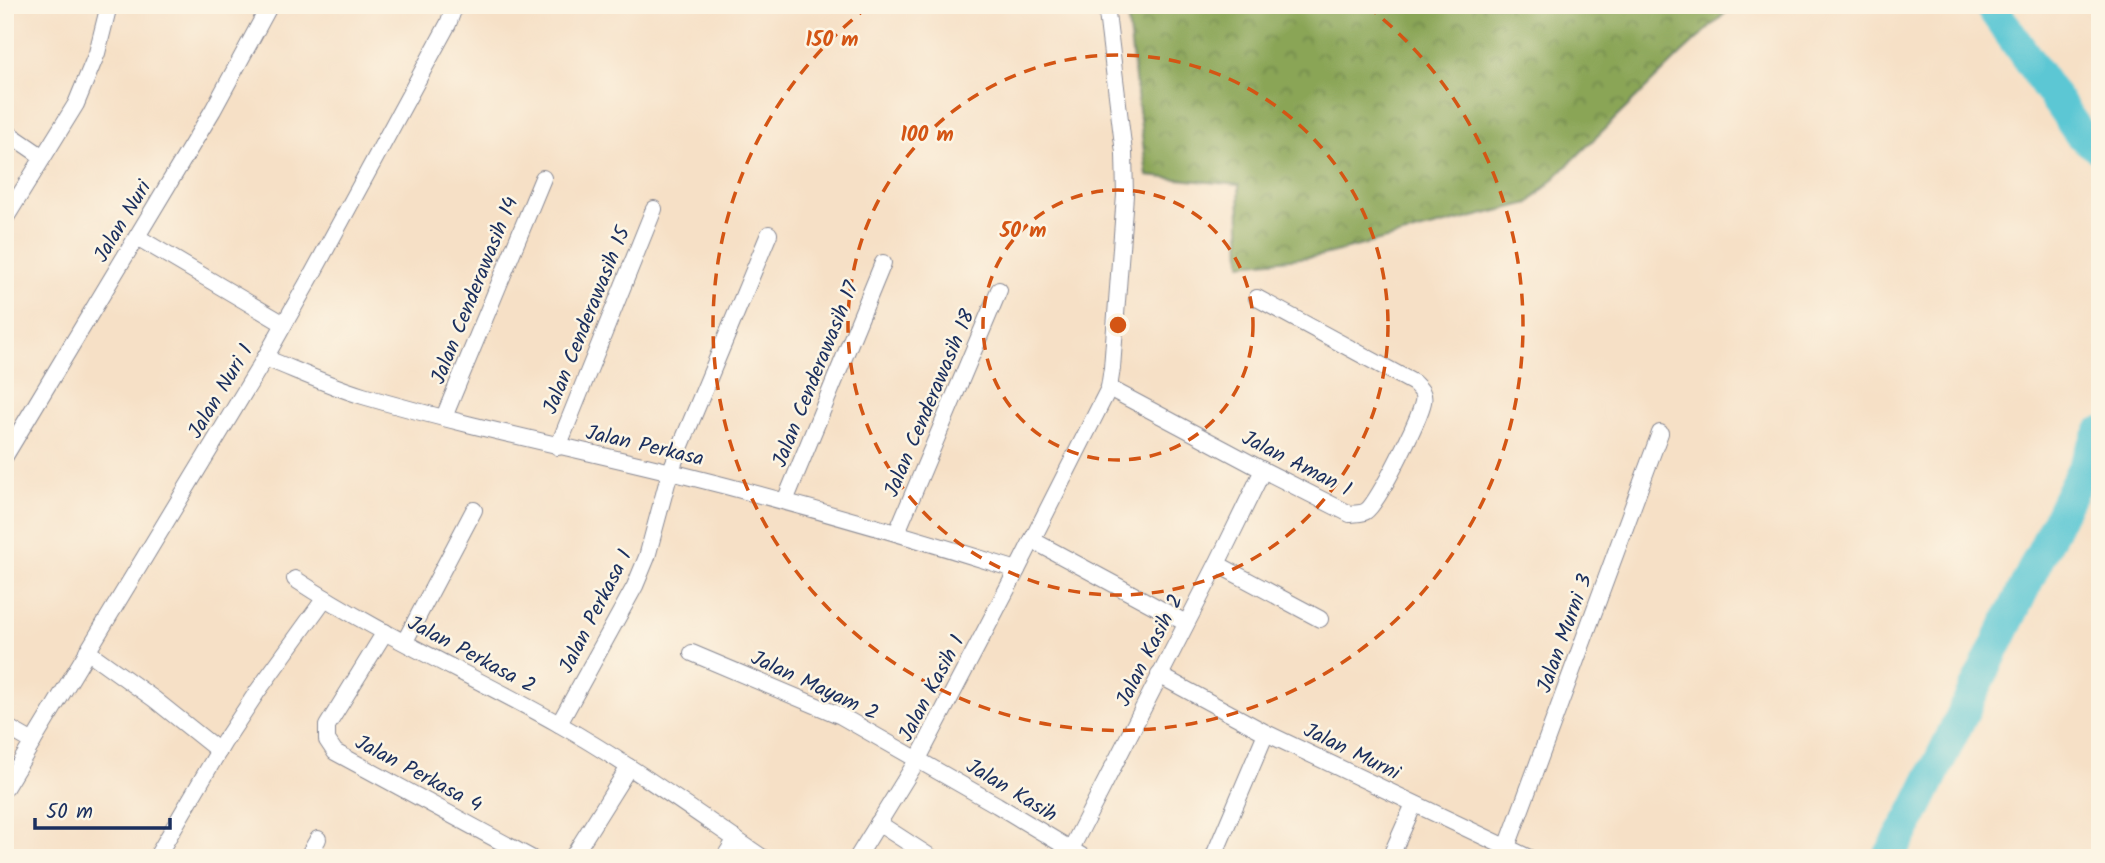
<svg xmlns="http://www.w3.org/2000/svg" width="2105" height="863" font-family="Kalam,sans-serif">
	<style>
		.forest { fill: url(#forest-crowns); stroke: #526a5a; stroke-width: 2 }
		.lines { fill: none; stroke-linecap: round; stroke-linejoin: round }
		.river { stroke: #5bc7d4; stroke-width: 32 }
		.minor-casing { stroke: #888892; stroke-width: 18 }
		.minor { stroke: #fff; stroke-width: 16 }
		.ring { fill: none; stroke: #d45514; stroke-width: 3.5; stroke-dasharray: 12 9 }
		.labels { text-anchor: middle; stroke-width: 5; stroke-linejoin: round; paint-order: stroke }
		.street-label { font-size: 21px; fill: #1b2f5e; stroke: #fcf5e5 }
		.centre { fill: #d45514; stroke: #fcf5e5; stroke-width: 3.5 }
		.ring-label { font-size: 21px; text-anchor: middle; font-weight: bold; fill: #d45514; stroke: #fcf5e5; stroke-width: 5; stroke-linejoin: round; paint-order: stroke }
	</style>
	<defs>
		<pattern id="forest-crowns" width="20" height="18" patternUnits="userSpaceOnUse" patternTransform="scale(1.75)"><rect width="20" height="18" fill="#8aa557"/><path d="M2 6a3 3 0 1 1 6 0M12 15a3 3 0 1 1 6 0" fill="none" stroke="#70874b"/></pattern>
	</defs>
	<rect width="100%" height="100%" fill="#fcf5e5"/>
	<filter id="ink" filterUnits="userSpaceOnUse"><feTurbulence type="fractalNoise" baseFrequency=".0143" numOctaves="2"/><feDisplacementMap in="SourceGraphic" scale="14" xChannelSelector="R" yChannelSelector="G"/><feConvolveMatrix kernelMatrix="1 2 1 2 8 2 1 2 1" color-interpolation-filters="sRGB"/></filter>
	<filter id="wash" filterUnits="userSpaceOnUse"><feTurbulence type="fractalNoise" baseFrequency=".00686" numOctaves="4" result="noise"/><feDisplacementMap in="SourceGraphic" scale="28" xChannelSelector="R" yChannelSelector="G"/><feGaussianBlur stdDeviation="1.57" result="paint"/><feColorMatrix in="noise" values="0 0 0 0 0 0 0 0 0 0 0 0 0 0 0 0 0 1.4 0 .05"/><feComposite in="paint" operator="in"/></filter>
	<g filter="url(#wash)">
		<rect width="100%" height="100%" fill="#f6e0c6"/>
		<path class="forest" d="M1126,5H1734L1680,55L1529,203L1319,256L1241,264L1239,185L1147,176Z"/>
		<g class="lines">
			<g class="river">
				<path d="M1990,5L2080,134L2100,149"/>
				<path d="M1888,858L1913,815L2100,433"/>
			</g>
		</g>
	</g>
	<g filter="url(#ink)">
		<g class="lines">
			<defs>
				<g id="minor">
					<path d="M5,131L43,157"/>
					<path d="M5,219L76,104L97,53L109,5"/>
					<path d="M137,237L284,324"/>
					<path d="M265,358C298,371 330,386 363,396C465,426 569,447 671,472C788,501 903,534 1017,570"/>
					<path d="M1109,388L1263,470L1350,514C1356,513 1362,514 1366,511C1378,504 1420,417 1423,402C1425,393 1420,389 1414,383L1257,298"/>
					<path d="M444,417L543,178"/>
					<path d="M558,447L654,209"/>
					<path d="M5,456L213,110L270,5"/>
					<path d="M785,501L883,263"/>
					<path d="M897,532L999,290"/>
					<path d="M1032,540L1186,623"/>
					<path d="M1217,564L1320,619"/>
					<path d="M295,579C378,634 470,674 557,723C628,763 695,812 763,858"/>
					<path d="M385,632L327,726V740L335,752L531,858"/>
					<path d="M405,641L474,510"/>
					<path d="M87,651L154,699L219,751"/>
					<path d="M692,653L841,716L997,805L1085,858"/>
					<path d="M1159,675L1266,733L1529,858"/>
					<path d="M559,724L635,586L647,557L670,472L769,234"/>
					<path d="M5,726L33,742"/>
					<path d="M5,788L265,358L313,273L448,24L455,5"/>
					<path d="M878,823L932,858"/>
					<path d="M1507,847L1660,433"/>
					<path d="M1071,849L1217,564L1263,470"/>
					<path d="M156,858L224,742L257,692L325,598"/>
					<path d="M307,858L318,839"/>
					<path d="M572,858L629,767"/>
					<path d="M724,858L736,839"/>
					<path d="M857,858L918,759L1017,570L1109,388L1112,368L1125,195L1124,153L1106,5"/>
					<path d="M1213,858L1266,733"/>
					<path d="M1390,858L1414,804"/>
				</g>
			</defs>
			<use href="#minor" class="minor-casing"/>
			<use href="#minor" class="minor"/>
		</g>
	</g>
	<g class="ring">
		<circle cx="1118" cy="325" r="135"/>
		<circle cx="1118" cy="325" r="270"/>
		<path d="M1367 6A405 405 0 1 1 869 6"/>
	</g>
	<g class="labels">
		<g class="street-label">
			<text transform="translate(122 221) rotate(-59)" y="7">Jalan Nuri</text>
			<text transform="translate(474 290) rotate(-68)" y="7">Jalan Cenderawasih 14</text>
			<text transform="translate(586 320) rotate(-68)" y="7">Jalan Cenderawasih 15</text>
			<text transform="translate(815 374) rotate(-68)" y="7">Jalan Cenderawasih 17</text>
			<text transform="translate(220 391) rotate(-59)" y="7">Jalan Nuri 1</text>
			<text transform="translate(929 403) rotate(-67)" y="7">Jalan Cenderawasih 18</text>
			<text transform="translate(645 445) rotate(13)" y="7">Jalan Perkasa</text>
			<text transform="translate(1297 463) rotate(27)" y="7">Jalan Aman 1</text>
			<text transform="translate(595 611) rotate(-63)" y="7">Jalan Perkasa 1</text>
			<text transform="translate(1564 633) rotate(-70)" y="7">Jalan Murni 3</text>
			<text transform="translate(1149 650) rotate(-63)" y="7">Jalan Kasih 2</text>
			<text transform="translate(472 654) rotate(28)" y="7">Jalan Perkasa 2</text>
			<text transform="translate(815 685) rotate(25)" y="7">Jalan Mayam 2</text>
			<text transform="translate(931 688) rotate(-62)" y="7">Jalan Kasih 1</text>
			<text transform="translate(1352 751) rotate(26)" y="7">Jalan Murni</text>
			<text transform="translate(419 773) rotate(28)" y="7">Jalan Perkasa 4</text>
			<text transform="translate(1012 790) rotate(31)" y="7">Jalan Kasih</text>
		</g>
	</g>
	<circle cx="1118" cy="325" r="10" class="centre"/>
	<g class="ring-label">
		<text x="832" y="46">150 m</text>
		<text x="927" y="141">100 m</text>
		<text x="1023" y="237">50 m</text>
	</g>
	<rect width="2105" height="863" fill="none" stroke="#fcf5e5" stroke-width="28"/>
	<path d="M35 818v10h135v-10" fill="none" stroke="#1b2f5e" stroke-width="3.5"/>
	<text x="46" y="818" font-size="21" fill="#1b2f5e" stroke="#fcf5e5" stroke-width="5" paint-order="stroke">50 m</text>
</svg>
